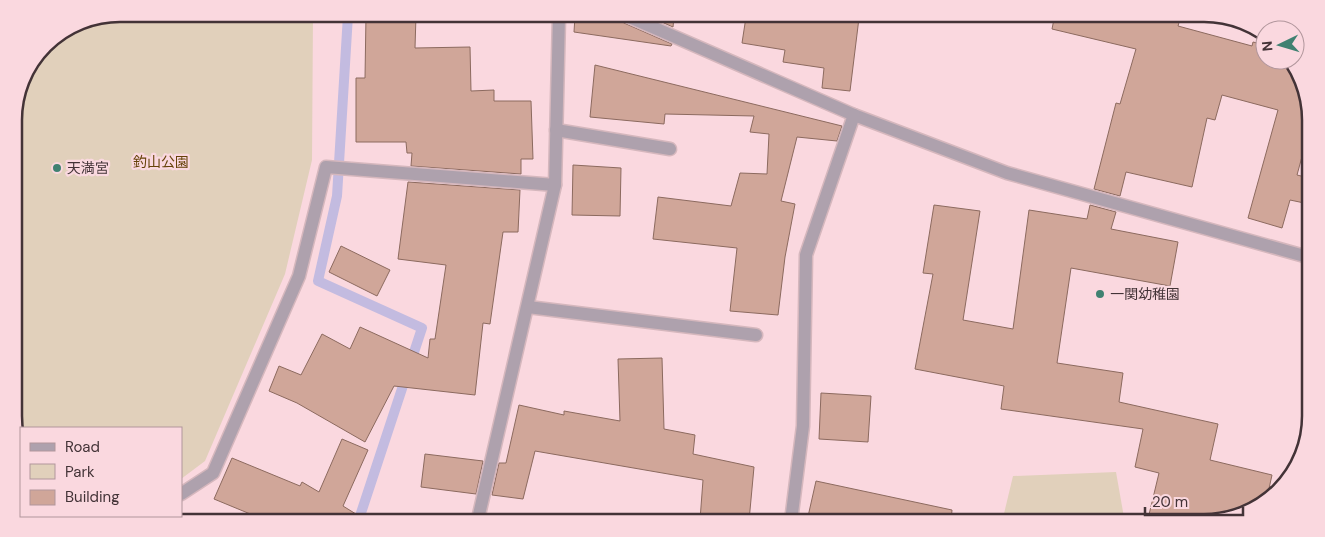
<svg xmlns="http://www.w3.org/2000/svg" width="1325" height="537" font-family="'DM Sans','Noto Sans JP',sans-serif">
	<style>
		.green { fill: #e1d0bb }
		.lines { fill: none; stroke-linecap: round; stroke-linejoin: round }
		.stream { stroke: #c3bbe0; stroke-width: 10 }
		.building { fill: #d0a699; stroke: #8c6a5f }
		.minor-casing { stroke: #d5b7bd; stroke-width: 15 }
		.minor { stroke: #aea1ad; stroke-width: 12 }
		.poi-dot { fill: #408171; stroke: #fad8df; stroke-width: 2 }
		.labels { text-anchor: middle; stroke-width: 4.5; stroke-linejoin: round; paint-order: stroke }
		.park-label { font-size: 14px; fill: #664209; stroke: #fad8df }
		.poi-label { font-size: 14px; fill: #433337; stroke: #fad8df; text-anchor: start }
		.rim { fill: none; stroke: #433337; stroke-width: 2.5 }
	</style>
	<rect width="100%" height="100%" fill="#fad8df"/>
	<g class="green">
		<path d="M121,14L313,15L312,160L285,274L205,461L181,479V428H21V448L16,437L14,114L25,73L50,41L80,22Z"/>
		<path d="M1116,472L1125,523L1002,522L1013,476Z"/>
	</g>
	<g class="lines">
		<path class="stream" d="M348,15L337,196L318,281L422,328L359,519"/>
	</g>
	<g class="building">
		<path d="M366,15H416L415,48L470,47L471,91L494,90V101H531L533,159H521V174L411,166L412,153H407L406,142H356V78H365Z"/>
		<path d="M575,16H619L620,20L624,23L672,44L671,46L574,32Z"/>
		<path d="M648,16L674,17L673,27Z"/>
		<path d="M746,17L859,18L850,91L822,88L824,68L783,62L785,50L742,43Z"/>
		<path d="M1054,19H1180L1178,26L1252,46L1253,42L1265,45V60H1289L1310,107V127L1297,175L1309,178V204L1290,200L1282,228L1248,218L1278,110L1222,95L1215,120L1207,118L1192,187L1126,172L1120,196L1094,189L1116,103L1120,104L1136,49L1052,29Z"/>
		<path d="M595,65L842,126L837,141L797,137L781,201L795,204L785,257L778,315L730,311L737,248L653,239L658,197L731,206L740,173L767,174L769,134L750,132L754,116L665,114L664,124L590,117Z"/>
		<path d="M573,165L621,168L620,216L572,215Z"/>
		<path d="M408,182L520,190L518,232H503L490,324L483,323L475,395L394,386L365,442L297,403L269,391L279,366L301,375L322,334L350,349L360,327L428,358L430,339H435L446,265L398,259Z"/>
		<path d="M934,205L980,211L963,320L1013,329L1029,210L1087,219L1090,205L1116,212L1111,229L1178,242L1170,286L1071,268L1057,363L1123,373L1119,402L1218,424L1210,460L1272,475L1266,502L1211,523H1147L1159,473L1135,467L1143,429L1001,409L1004,386L915,369L933,274L923,273Z"/>
		<path d="M341,246L390,270L377,296L329,272Z"/>
		<path d="M662,358L664,429L695,435L693,454L754,467L749,521L700,520L703,480L535,451L523,499L492,495L499,463H506L519,405L564,415V411L620,421L618,359Z"/>
		<path d="M821,393L871,396L868,442L819,439Z"/>
		<path d="M342,439L368,450L343,506L364,519L260,518L214,499L232,458L300,486L302,482L319,492Z"/>
		<path d="M425,454L483,461L476,494L421,487Z"/>
		<path d="M816,481L952,510L951,522L807,521Z"/>
	</g>
	<g class="lines">
		<defs>
			<g id="minor">
				<path d="M627,16L854,115L1007,173L1308,257"/>
				<path d="M556,130L670,149"/>
				<path d="M528,307L756,335"/>
				<path d="M181,494L213,473L299,276L326,167L555,185"/>
				<path d="M147,518L150,516"/>
				<path d="M478,519L555,185L559,16"/>
				<path d="M791,521L803,426L806,255L854,115"/>
			</g>
		</defs>
		<use href="#minor" class="minor-casing"/>
		<use href="#minor" class="minor"/>
	</g>
	<g class="poi-dot">
		<circle cx="57" cy="168" r="5"/>
		<circle cx="1100" cy="294" r="5"/>
	</g>
	<g class="labels">
		<g class="park-label">
			<text x="161" y="167">釣山公園</text>
		</g>
		<g class="poi-label">
			<text x="67" y="173">天満宮</text>
			<text x="1110" y="299">一関幼稚園</text>
		</g>
	</g>
	<path d="M0 0H1325V537H0ZM120 22H1204A98 98 0 0 1 1302 120V416A98 98 0 0 1 1204 514H120A98 98 0 0 1 22 416V120A98 98 0 0 1 120 22Z" fill="#fad8df" fill-rule="evenodd"/>
	<path class="rim" d="M120 22H1204A98 98 0 0 1 1302 120V416A98 98 0 0 1 1204 514H120A98 98 0 0 1 22 416V120A98 98 0 0 1 120 22Z"/>
	<rect x="20" y="427" width="162" height="90" fill="#fad8df" stroke="#b1969c"/>
	<rect x="30" y="443" width="25" height="8" fill="#aea1ad" stroke="#b1969c"/>
	<text x="65" y="452" font-size="15" fill="#433337">Road</text>
	<rect x="30" y="464" width="25" height="15" fill="#e1d0bb" stroke="#b1969c"/>
	<text x="65" y="477" font-size="15" fill="#433337">Park</text>
	<rect x="30" y="490" width="25" height="15" fill="#d0a699" stroke="#b1969c"/>
	<text x="65" y="502" font-size="15" fill="#433337">Building</text>
	<g transform="translate(1280 45) rotate(265)"><circle r="24" fill="#fad8df" stroke="#b1969c"/>
	<path d="M0-4L9 19L0 12L-9 19Z" fill="#408171"/>
	<text y="-8" font-size="14" font-weight="bold" text-anchor="middle" fill="#433337">N</text>
	</g>
	<path d="M1145 507v8h98v-8" fill="none" stroke="#433337" stroke-width="2.5"/>
	<text x="1152" y="507" font-size="15" fill="#433337" stroke="#fad8df" stroke-width="4" paint-order="stroke">20 m</text>
</svg>
